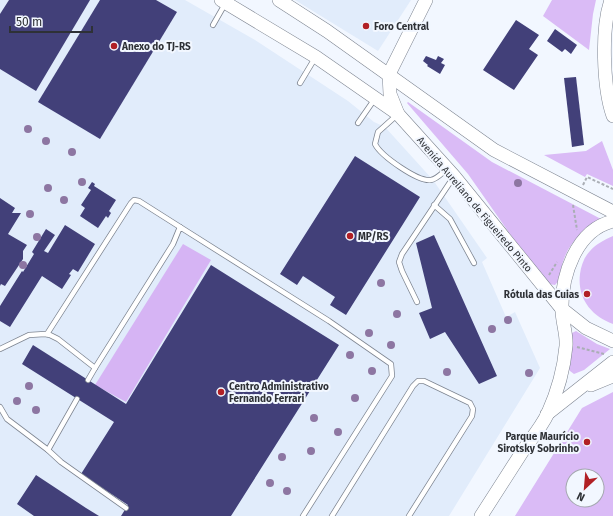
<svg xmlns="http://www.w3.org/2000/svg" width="613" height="516" font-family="'Fira Sans',sans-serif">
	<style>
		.built { fill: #e1ecfb }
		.green { fill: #dabbf6; fill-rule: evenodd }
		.forest { fill: #d6b4f4 }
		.building { fill: #424079 }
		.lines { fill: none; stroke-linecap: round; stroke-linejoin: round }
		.service-casing { stroke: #7e8591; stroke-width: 6 }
		.secondary-casing { stroke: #7e8591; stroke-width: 14 }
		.path { stroke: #aaaeb5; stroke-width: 2; stroke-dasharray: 3 2; stroke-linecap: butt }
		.service { stroke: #fff; stroke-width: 4.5 }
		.secondary { stroke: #fff; stroke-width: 13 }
		.tree { fill: #8d76a2 }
		.poi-dot { fill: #b12025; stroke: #f2f7ff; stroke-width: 1.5 }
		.labels { text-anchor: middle; stroke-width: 4; stroke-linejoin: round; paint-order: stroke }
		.poi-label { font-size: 10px; font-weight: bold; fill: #2e3136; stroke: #f2f7ff; text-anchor: start }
		.street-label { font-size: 10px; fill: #2e3136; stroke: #f2f7ff }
	</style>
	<rect width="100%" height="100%" fill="#f2f7ff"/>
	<g class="built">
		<path d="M0,0H185L255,40L348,101L374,122L385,127L433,180L487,258L482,262L506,317L515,312L540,368L449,516H0Z"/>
		<path d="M295,0H411L378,51Z"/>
	</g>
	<g class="green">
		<path d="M552,0H596L593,14L589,50L543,16Z"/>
		<path d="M408,102L492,162L601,219C585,229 570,241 564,259C560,268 562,279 555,285L549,284L524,254L468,174L407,103Z"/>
		<path d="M602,141L613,170V186L587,174L585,177L544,155L586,151Z"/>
		<path d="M613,236V324C591,316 577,298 580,274C581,266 584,257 590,251C596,244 604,240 613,236Z"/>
		<path d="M576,331L597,344L610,349L584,370L574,374L570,371L569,369L572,333Z"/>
		<path d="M613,392V516H515L582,408ZM573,476H597V500H573Z"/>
	</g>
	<path class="forest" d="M183,244L211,260L126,402L95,385Z"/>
	<g class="building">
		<path d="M9,0H90L36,91L0,69V14Z"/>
		<path d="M100,0H156L177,12L100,139L38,102Z"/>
		<path d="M516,20L539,35L529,49L538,55L514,90L483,70Z"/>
		<path d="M555,29L577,45L571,54L565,49L562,52L547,41Z"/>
		<path d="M426,56L436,60L438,56L444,59L441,63L445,65L440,74L427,66L428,65L423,61Z"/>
		<path d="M576,77L584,145L572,147L564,78Z"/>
		<path d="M355,156L420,197L346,315L330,305L335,297L303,276L297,285L280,274Z"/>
		<path d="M92,182L95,184L94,186L116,200L109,211L111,213L108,218L106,216L98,228L80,216L85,208L81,205L91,190L88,188Z"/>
		<path d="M0,198L15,208L12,213H21L8,234L27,245L23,251V259L5,286L1,284L0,286Z"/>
		<path d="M65,225L95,244L78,272L73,269L69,274L71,275L62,289L42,276L10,327L0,321V306L22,271L23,272L34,254L32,252L46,229L55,235L44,251L48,253Z"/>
		<path d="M434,235L497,376L479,384L445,332L430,339L419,313L432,308L416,243Z"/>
		<path d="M211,265L339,345L231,516H121L128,505L81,474L114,422L22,364L33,345L126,404Z"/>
		<path d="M36,475L86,508L99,516H34L17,504Z"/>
	</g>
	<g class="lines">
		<defs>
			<g id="service">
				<path d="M213,25L225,4"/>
				<path d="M300,83L315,58"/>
				<path d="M397,115L378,132L375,144C381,156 418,182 431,180C437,179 442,173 447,169"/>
				<path d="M358,123L374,100"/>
				<path d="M434,205L450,219L474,263"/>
				<path d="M417,302L402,271L399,262L402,254L453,178"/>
				<path d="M47,334L131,203L134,200L139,201L180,227"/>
				<path d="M0,349L29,335L45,334L50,335L58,339L95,368L173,244L180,227L329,321L391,364L392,376L303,516"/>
				<path d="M88,380L95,368"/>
				<path d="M0,407L7,419L48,450L61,462L126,508"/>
				<path d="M48,450L77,399"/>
				<path d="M332,516L413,386L418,381H424L470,403L473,409L472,416L409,516"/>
			</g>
			<g id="secondary">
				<path d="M221,0L316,57L398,114L454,176L562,309L586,328L613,341"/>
				<path d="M279,0L327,31L494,150L613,212"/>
				<path d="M611,0C601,29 603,87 613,116"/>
				<path d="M398,114L390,94L389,74L426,0"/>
				<path d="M591,385L613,376"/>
				<path d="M547,414L613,362"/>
				<path d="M481,516C495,494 510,471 524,449C532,438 542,426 548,413C557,393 564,368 566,346C567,334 562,322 562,310C561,276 576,230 613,221"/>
			</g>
		</defs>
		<use href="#service" class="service-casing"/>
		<use href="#secondary" class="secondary-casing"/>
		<g class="path">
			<path d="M583,185L587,177L613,189"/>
			<path d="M573,205L577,230"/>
			<path d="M549,275L557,262"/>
			<path d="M577,347L604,354"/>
		</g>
		<use href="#service" class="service"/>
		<use href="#secondary" class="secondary"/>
	</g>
	<g class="tree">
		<circle cx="28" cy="129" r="4"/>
		<circle cx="46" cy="141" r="4"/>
		<circle cx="72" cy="152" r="4"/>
		<circle cx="82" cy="182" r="4"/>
		<circle cx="518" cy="183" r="4"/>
		<circle cx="48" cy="188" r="4"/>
		<circle cx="64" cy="200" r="4"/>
		<circle cx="30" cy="214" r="4"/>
		<circle cx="37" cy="237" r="4"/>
		<circle cx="23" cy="265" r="4"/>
		<circle cx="381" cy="283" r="4"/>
		<circle cx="397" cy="314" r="4"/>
		<circle cx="508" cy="320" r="4"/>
		<circle cx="492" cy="329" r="4"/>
		<circle cx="369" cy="333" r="4"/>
		<circle cx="391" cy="345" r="4"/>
		<circle cx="350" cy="355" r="4"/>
		<circle cx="372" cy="371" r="4"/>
		<circle cx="447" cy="372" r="4"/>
		<circle cx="529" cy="373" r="4"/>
		<circle cx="29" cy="386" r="4"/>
		<circle cx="355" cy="398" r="4"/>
		<circle cx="17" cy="401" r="4"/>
		<circle cx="36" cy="410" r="4"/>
		<circle cx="314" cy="418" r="4"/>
		<circle cx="338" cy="432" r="4"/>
		<circle cx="311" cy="451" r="4"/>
		<circle cx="282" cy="457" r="4"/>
		<circle cx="270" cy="483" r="4"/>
		<circle cx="287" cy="491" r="4"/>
	</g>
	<g class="poi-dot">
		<circle cx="366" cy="26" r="4"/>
		<circle cx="114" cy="46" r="4"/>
		<circle cx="350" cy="236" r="4"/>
		<circle cx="587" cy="294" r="4"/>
		<circle cx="221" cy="392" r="4"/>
		<circle cx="587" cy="442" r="4"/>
	</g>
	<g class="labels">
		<g class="poi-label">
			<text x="374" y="30">Foro Central</text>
			<text x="122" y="50">Anexo do TJ-RS</text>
			<text x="358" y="240">MP/RS</text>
			<text x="579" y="298" text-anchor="end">Rótula das Cuias</text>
			<text x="229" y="390">Centro Administrativo<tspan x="229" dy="12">Fernando Ferrari</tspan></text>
			<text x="579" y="440" text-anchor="end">Parque Maurício<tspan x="579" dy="12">Sirotsky Sobrinho</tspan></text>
		</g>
		<g class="street-label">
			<text transform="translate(475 204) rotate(50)" y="4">Avenida Aureliano de Figueiredo Pinto</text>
		</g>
	</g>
	<g transform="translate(585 488) rotate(206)"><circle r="19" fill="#f2f7ff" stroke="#a4a8af"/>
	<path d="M0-3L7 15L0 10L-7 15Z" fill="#b12025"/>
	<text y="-6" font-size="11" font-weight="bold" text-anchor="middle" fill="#2e3136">N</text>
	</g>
	<path d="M10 26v6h82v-6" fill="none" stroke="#2e3136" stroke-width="2"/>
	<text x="16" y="26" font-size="12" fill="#2e3136" stroke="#f2f7ff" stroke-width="3" paint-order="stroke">50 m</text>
</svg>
